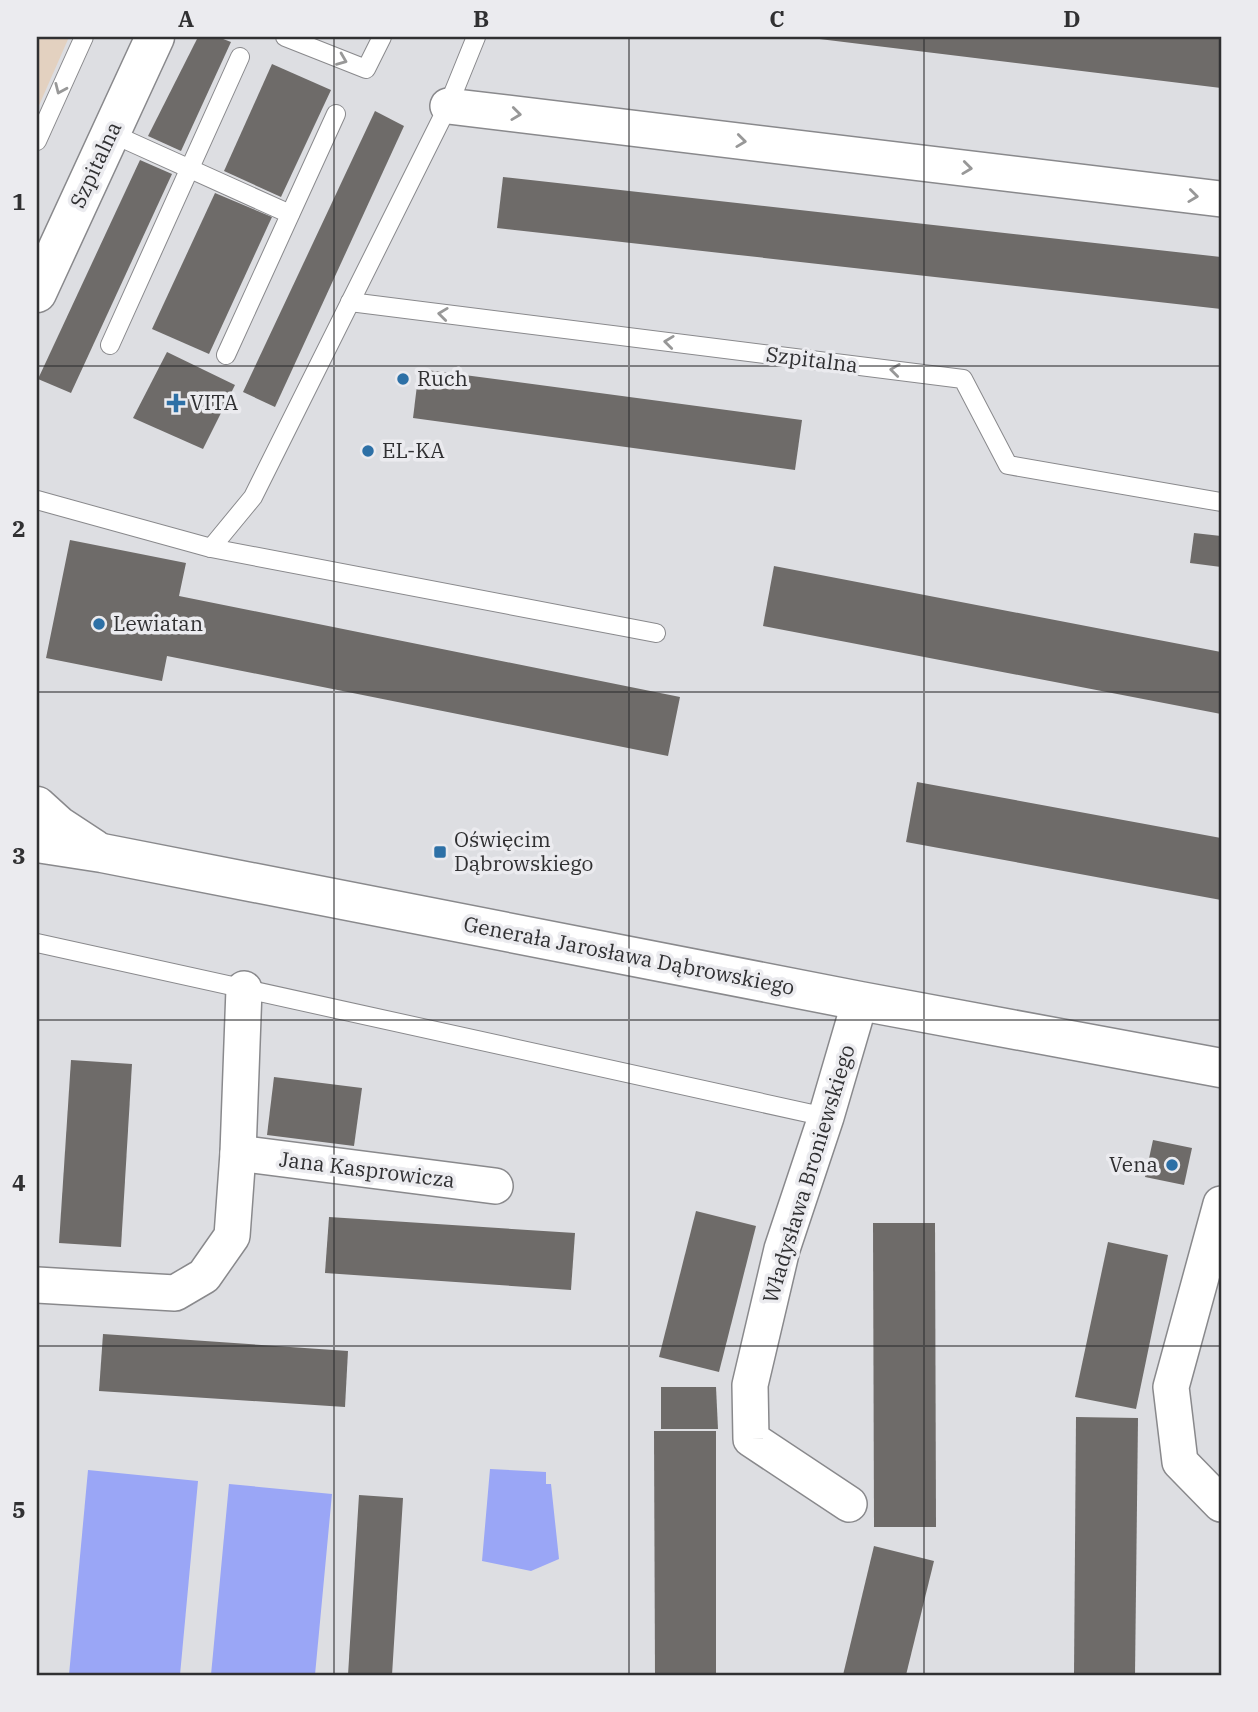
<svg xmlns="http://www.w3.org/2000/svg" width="1258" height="1712" font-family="'IBM Plex Serif',serif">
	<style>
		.medical { fill: #e3d1c0 }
		.green { fill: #9aa6f6 }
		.building { fill: #6e6b69 }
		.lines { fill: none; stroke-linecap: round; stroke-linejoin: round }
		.lane-casing { stroke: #89898c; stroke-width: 20 }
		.street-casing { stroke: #89898c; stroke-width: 38 }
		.secondary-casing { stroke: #89898c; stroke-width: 41 }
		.lane { stroke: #fff; stroke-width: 18 }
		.street { stroke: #fff; stroke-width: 35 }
		.secondary { stroke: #fff; stroke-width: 38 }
		.oneway { stroke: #989898 }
		.grid { fill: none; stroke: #303032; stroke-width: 2; stroke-opacity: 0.55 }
		.poi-dot { fill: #2d70a6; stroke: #ebebef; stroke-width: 2.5 }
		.labels { text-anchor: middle; stroke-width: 7; stroke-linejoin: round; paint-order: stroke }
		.street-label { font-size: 21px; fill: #303032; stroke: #ebebef }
		.poi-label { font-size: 21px; fill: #303032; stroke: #ebebef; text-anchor: start }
		.neatline { fill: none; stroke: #303032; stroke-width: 2.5 }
		.grid-label { font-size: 23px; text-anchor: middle; font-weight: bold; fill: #303032 }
	</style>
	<rect width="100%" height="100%" fill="#dddee2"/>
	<path class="medical" d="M37,37H69L37,110Z"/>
	<g class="green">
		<path d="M490,1469L546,1472V1484H551L559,1559L531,1571L482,1561Z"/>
		<path d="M88,1470L198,1481L180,1675H69Z"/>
		<path d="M229,1484L332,1494L315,1675H211Z"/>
	</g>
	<g class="building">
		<path d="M198,37H218L231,42L181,151L148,136Z"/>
		<path d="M803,37H1203L1221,39V88Z"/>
		<path d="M272,64L331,90L281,197L224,171Z"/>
		<path d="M375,111L404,126L275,407L243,392Z"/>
		<path d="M140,160L172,174L71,393L38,379Z"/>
		<path d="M503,177L1221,257V309L497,228Z"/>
		<path d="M215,193L272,217L209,354L152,329Z"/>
		<path d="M167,352L235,385L203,449L133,418Z"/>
		<path d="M419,369L802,420L795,470L413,418Z"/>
		<path d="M1194,533L1221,536V567L1190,563Z"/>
		<path d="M70,540L186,563L179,596L680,697L668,756L167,656L162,681L46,658Z"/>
		<path d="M774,566L1221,652V714L763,626Z"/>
		<path d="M917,782L1221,838V900L906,842Z"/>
		<path d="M71,1060L132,1064L121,1247L59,1243Z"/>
		<path d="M274,1077L362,1088L354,1146L267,1135Z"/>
		<path d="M1153,1140L1192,1148L1184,1185L1145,1177Z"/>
		<path d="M696,1211L756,1226L719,1372L659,1357Z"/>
		<path d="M329,1217L575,1233L571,1290L325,1273Z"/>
		<path d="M873,1223H935L936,1527H874Z"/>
		<path d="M1108,1242L1168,1255L1136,1409L1075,1397Z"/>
		<path d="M103,1334L348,1351L345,1407L99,1391Z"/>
		<path d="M661,1387H716L718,1429H661Z"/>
		<path d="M1076,1417L1138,1418L1135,1675H1074Z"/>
		<path d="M654,1431H716V1675H655Z"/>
		<path d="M359,1495L403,1498L392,1675H348Z"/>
		<path d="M874,1546L934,1561L906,1675H843Z"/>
	</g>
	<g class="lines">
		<defs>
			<g id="lane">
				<path d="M285,37L366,69L382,37"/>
				<path d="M110,136L126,140L290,214"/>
				<path d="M37,141L84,37"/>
				<path d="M350,302L963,379L1008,465L1221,502"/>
				<path d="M110,345L240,57"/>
				<path d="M226,355L336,114"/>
				<path d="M37,500L211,548L656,633"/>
				<path d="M211,548L253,497L448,106L476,37"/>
				<path d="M37,943L826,1117"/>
			</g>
			<g id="street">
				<path d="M448,106L1221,199"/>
				<path d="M238,1153L495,1186"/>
				<path d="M1221,1204L1171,1387L1180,1462L1221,1504"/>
				<path d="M37,1285L175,1293L204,1276L232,1236L238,1153L244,989"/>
				<path d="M849,1504L751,1439L750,1385L782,1249L826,1117L860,1001"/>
			</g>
			<g id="secondary">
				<path d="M37,293L155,37"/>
				<path d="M37,806L59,826L94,849"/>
				<path d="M37,843L102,853L860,1001L1221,1068"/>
			</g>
		</defs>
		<use href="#lane" class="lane-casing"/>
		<use href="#street" class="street-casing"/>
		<use href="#secondary" class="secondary-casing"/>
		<use href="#lane" class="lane"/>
		<use href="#street" class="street"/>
		<use href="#secondary" class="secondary"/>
	</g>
	<defs><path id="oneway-chevron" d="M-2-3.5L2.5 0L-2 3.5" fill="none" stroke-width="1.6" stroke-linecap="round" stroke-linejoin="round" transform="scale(1.75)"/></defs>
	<g class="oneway">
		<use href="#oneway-chevron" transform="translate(342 60) rotate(22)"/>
		<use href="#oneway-chevron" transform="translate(60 89) rotate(114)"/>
		<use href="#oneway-chevron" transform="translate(516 114) rotate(7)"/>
		<use href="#oneway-chevron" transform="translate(741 141) rotate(7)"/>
		<use href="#oneway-chevron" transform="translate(967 168) rotate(7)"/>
		<use href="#oneway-chevron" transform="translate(1193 196) rotate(7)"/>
		<use href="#oneway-chevron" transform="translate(443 314) rotate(-173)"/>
		<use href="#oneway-chevron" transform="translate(669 342) rotate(-173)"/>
		<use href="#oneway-chevron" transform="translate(895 370) rotate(-173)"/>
	</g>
	<path class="grid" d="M334,37V1675M629,37V1675M924,37V1675M37,366H1221M37,692H1221M37,1020H1221M37,1346H1221"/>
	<g class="poi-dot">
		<circle cx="403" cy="379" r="7"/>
		<path d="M172.5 392.5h7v7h7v7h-7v7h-7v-7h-7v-7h7z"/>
		<circle cx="368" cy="451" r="7"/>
		<circle cx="99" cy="624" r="7"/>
		<rect x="433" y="845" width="14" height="14" rx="3.5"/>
		<circle cx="1172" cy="1165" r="7"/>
	</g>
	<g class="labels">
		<g class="street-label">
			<text transform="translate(96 165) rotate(-65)" y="7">Szpitalna</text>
			<text transform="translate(812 360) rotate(7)" y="7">Szpitalna</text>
			<text transform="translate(629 956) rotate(11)" y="7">Generała Jarosława Dąbrowskiego</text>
			<text transform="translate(367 1170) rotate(7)" y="7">Jana Kasprowicza</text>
			<text transform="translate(809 1174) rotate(-73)" y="7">Władysława Broniewskiego</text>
		</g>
		<g class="poi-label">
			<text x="417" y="386">Ruch</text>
			<text x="190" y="410">VITA</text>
			<text x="382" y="458">EL-KA</text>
			<text x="113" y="631">Lewiatan</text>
			<text x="454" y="847">Oświęcim<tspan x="454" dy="24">Dąbrowskiego</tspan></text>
			<text x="1158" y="1172" text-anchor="end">Vena</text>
		</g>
	</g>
	<rect width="1258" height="1712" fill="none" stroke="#ebebef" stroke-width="77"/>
	<rect x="38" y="38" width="1182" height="1636" class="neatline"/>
	<g class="grid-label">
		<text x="186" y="27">A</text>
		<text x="481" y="27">B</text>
		<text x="777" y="27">C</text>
		<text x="1072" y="27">D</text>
		<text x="19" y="210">1</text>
		<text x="19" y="537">2</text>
		<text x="19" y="864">3</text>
		<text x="19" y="1191">4</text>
		<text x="19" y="1518">5</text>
	</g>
</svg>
